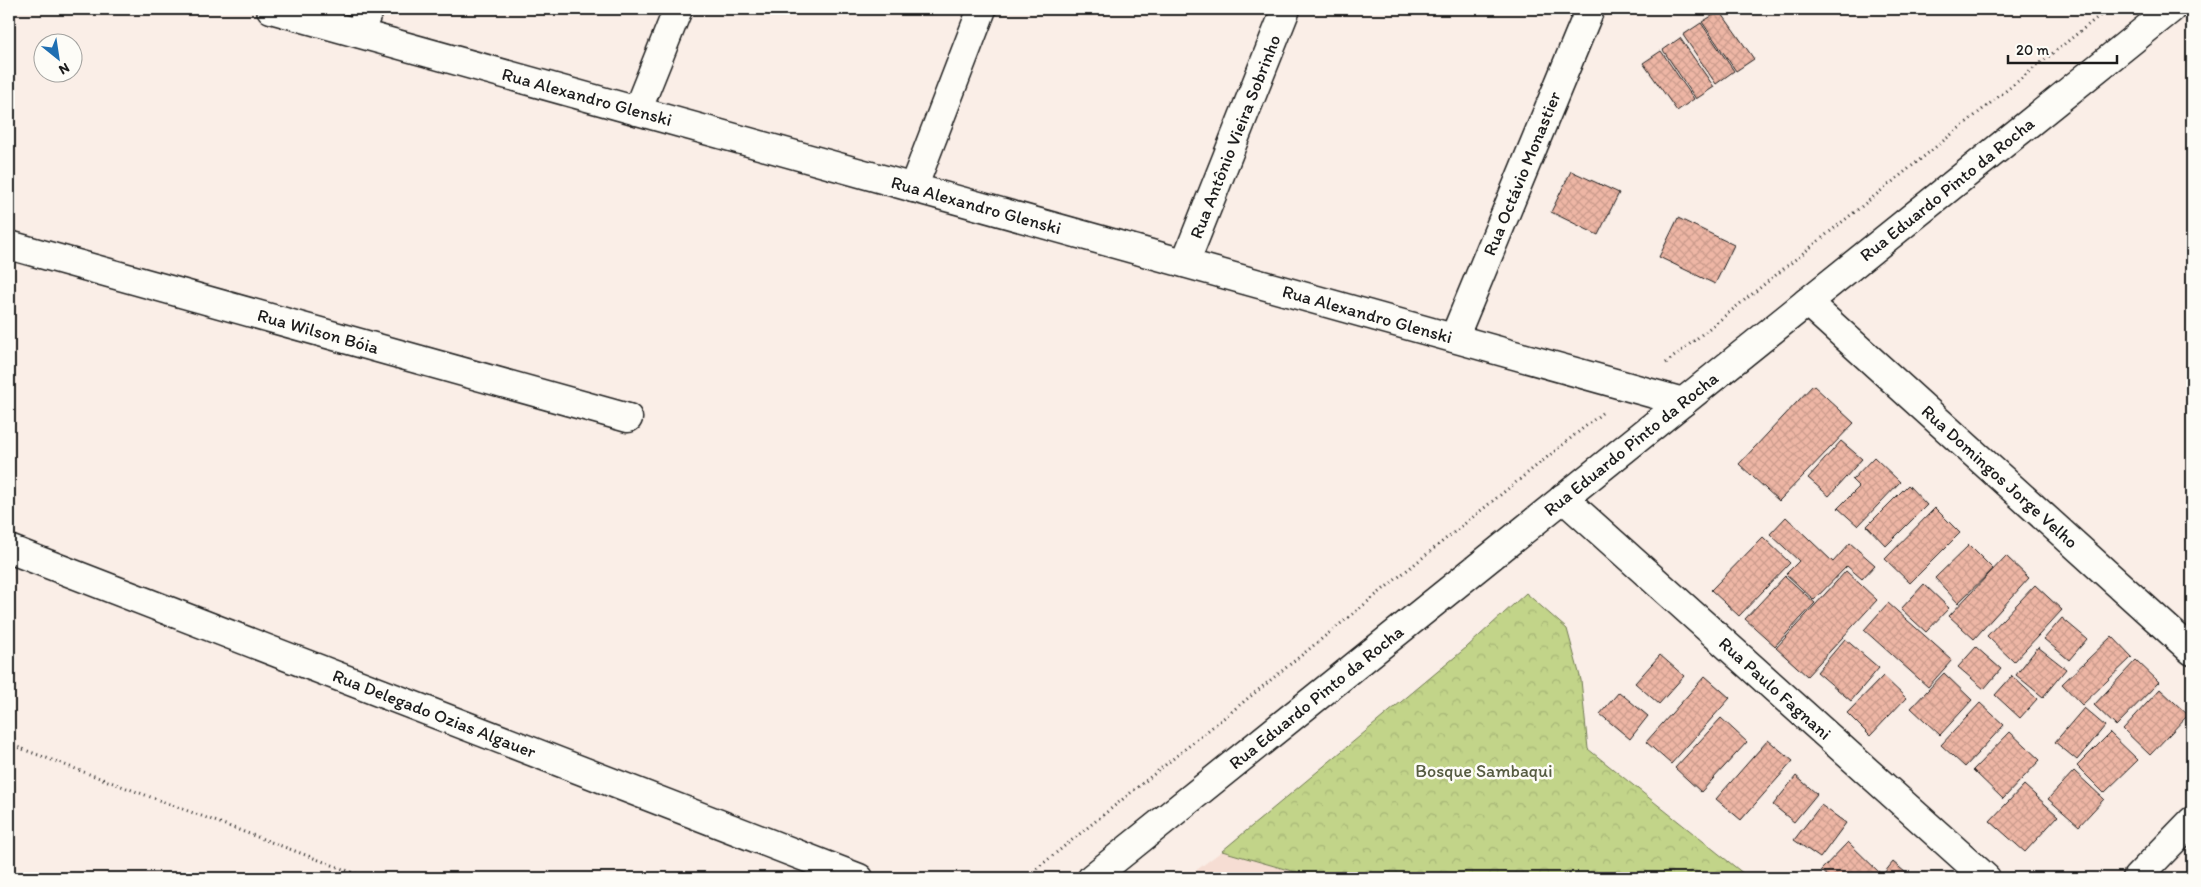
<svg xmlns="http://www.w3.org/2000/svg" width="2201" height="887" font-family="Itim,sans-serif">
	<style>
		.built { fill: #f6ddd3 }
		.park { fill: url(#park-crowns); stroke: #6f7852 }
		.building { fill: url(#building-cross-hatch); stroke: #1c1c1c }
		.lines { fill: none; stroke-linecap: round; stroke-linejoin: round }
		.minor-casing { stroke: #1c1c1c; stroke-width: 31 }
		.secondary-casing { stroke: #1c1c1c; stroke-width: 31 }
		.path { stroke: #1c1c1c; stroke-width: 3; stroke-dasharray: 1 4; stroke-linecap: butt }
		.minor { stroke: #fdfcf7; stroke-width: 28 }
		.secondary { stroke: #fdfcf7; stroke-width: 28 }
		.labels { text-anchor: middle; stroke-width: 5; stroke-linejoin: round; paint-order: stroke }
		.street-label { font-size: 18px; fill: #1c1c1c; stroke: #fdfcf7 }
		.park-label { font-size: 18px; fill: #565c42; stroke: #fdfcf7 }
	</style>
	<defs>
		<pattern id="park-crowns" width="20" height="18" patternUnits="userSpaceOnUse" patternTransform="scale(1.25)"><rect width="20" height="18" fill="#c2d489"/><path d="M2 6a3 3 0 1 1 6 0M12 15a3 3 0 1 1 6 0" fill="none" stroke="#a6b576"/></pattern>
		<pattern id="building-cross-hatch" width="8" height="8" patternUnits="userSpaceOnUse" patternTransform="scale(1.25)"><rect width="8" height="8" fill="#eeb6a5"/><path d="M0 0l8 8M0 8l8-8" fill="none" stroke="#cc9c8d"/></pattern>
	</defs>
	<rect width="100%" height="100%" fill="#faeee7"/>
	<filter id="ink" filterUnits="userSpaceOnUse"><feTurbulence type="fractalNoise" baseFrequency=".02" numOctaves="2"/><feDisplacementMap in="SourceGraphic" scale="10" xChannelSelector="R" yChannelSelector="G"/><feConvolveMatrix kernelMatrix="1 2 1 2 8 2 1 2 1" color-interpolation-filters="sRGB"/></filter>
	<g filter="url(#ink)">
		<path class="built" d="M1222,851L1316,878H1186Z"/>
		<path class="park" d="M1526,593L1567,629L1581,680L1588,749L1749,878H1316L1222,851L1467,647Z"/>
		<g class="building">
			<path d="M1720,11L1754,59L1736,71L1702,22Z"/>
			<path d="M1701,23L1734,71L1716,84L1683,35Z"/>
			<path d="M1680,38L1714,87L1696,99L1663,50Z"/>
			<path d="M1661,51L1694,99L1677,111L1643,63Z"/>
			<path d="M1571,171L1619,193L1598,235L1551,212Z"/>
			<path d="M1678,218L1734,245L1715,284L1659,257Z"/>
			<path d="M1813,385L1854,423L1779,501L1739,464Z"/>
			<path d="M1841,441L1862,459L1829,496L1808,478Z"/>
			<path d="M1874,457L1900,482L1858,526L1838,508L1859,487L1852,480Z"/>
			<path d="M1908,485L1927,505L1886,546L1867,526Z"/>
			<path d="M1935,508L1960,533L1910,583L1885,559Z"/>
			<path d="M1786,517L1833,562L1850,543L1875,565L1862,579L1847,566L1814,600L1786,574L1799,561L1770,534Z"/>
			<path d="M1763,537L1790,563L1739,616L1711,590Z"/>
			<path d="M1969,545L1993,569L1958,603L1935,578Z"/>
			<path d="M2006,556L2029,578L1974,639L1949,616Z"/>
			<path d="M1846,571L1877,600L1807,676L1776,648Z"/>
			<path d="M1785,576L1815,603L1775,646L1745,619Z"/>
			<path d="M1924,584L1949,608L1926,632L1901,609Z"/>
			<path d="M2035,585L2062,610L2014,662L1987,636Z"/>
			<path d="M1888,603L1952,660L1928,687L1864,630Z"/>
			<path d="M2062,618L2087,639L2069,660L2044,639Z"/>
			<path d="M2112,636L2132,657L2082,705L2062,684Z"/>
			<path d="M1845,639L1879,668L1851,701L1817,672Z"/>
			<path d="M1976,647L2001,669L1984,689L1958,667Z"/>
			<path d="M2038,647L2066,669L2043,697L2016,675Z"/>
			<path d="M1660,655L1684,676L1659,704L1635,683Z"/>
			<path d="M2136,660L2159,682L2116,726L2094,705Z"/>
			<path d="M1944,673L1972,700L1940,735L1911,708Z"/>
			<path d="M1705,676L1730,698L1671,764L1646,742Z"/>
			<path d="M1883,676L1906,698L1870,736L1847,713Z"/>
			<path d="M2012,676L2037,699L2020,718L1995,695Z"/>
			<path d="M2160,689L2188,715L2150,755L2123,729Z"/>
			<path d="M1619,692L1648,716L1630,739L1600,714Z"/>
			<path d="M1980,703L2004,725L1965,767L1941,745Z"/>
			<path d="M2084,708L2105,726L2077,760L2055,742Z"/>
			<path d="M1721,718L1747,742L1701,792L1675,768Z"/>
			<path d="M2010,732L2040,760L2003,799L1973,770Z"/>
			<path d="M2110,733L2138,760L2104,793L2077,766Z"/>
			<path d="M1768,740L1793,761L1741,820L1716,799Z"/>
			<path d="M2074,771L2104,799L2079,826L2048,799Z"/>
			<path d="M1796,776L1817,794L1794,822L1773,805Z"/>
			<path d="M2024,785L2058,816L2025,852L1990,821Z"/>
			<path d="M1821,805L1846,823L1820,858L1794,840Z"/>
			<path d="M1848,842L1881,874L1877,878H1830L1821,870Z"/>
			<path d="M1893,862L1912,878H1880Z"/>
			<path d="M1224,871L1252,878H1222Z"/>
		</g>
		<g class="lines">
			<defs>
				<g id="minor">
					<path id="s1" d="M271,9L1683,402"/>
					<path d="M359,33L369,9"/>
					<path d="M637,111L678,9"/>
					<path d="M913,188L982,9"/>
					<path id="s2" d="M9,245L628,418"/>
					<path id="s3" d="M1185,263L1286,9"/>
					<path id="s4" d="M1807,302L2192,651"/>
					<path id="s5" d="M1454,338L1590,9"/>
					<path id="s6" d="M1563,498L1986,878"/>
					<path id="s7" d="M9,549L859,878"/>
					<path d="M2137,878L2192,821"/>
				</g>
				<g id="secondary">
					<path id="s8" d="M1092,878L2171,9"/>
				</g>
			</defs>
			<use href="#minor" class="minor-casing"/>
			<use href="#secondary" class="secondary-casing"/>
			<g class="path">
				<path d="M1666,363L2108,9"/>
				<path d="M9,744L367,878"/>
				<path d="M1025,878L1602,413"/>
			</g>
			<use href="#minor" class="minor"/>
			<use href="#secondary" class="secondary"/>
		</g>
	</g>
	<g class="labels">
		<g class="street-label">
			<text dy="6" stroke="none"><textPath href="#s1" startOffset="328">Rua Alexandro Glenski</textPath></text>
			<text dy="6" stroke="none"><textPath href="#s3" startOffset="136">Rua Antônio Vieira Sobrinho</textPath></text>
			<text dy="6" stroke="none"><textPath href="#s5" startOffset="178">Rua Octávio Monastier</textPath></text>
			<text dy="6" stroke="none"><textPath href="#s8" startOffset="1098">Rua Eduardo Pinto da Rocha</textPath></text>
			<text dy="6" stroke="none"><textPath href="#s1" startOffset="732">Rua Alexandro Glenski</textPath></text>
			<text dy="6" stroke="none"><textPath href="#s1" startOffset="1138">Rua Alexandro Glenski</textPath></text>
			<text dy="6" stroke="none"><textPath href="#s2" startOffset="321">Rua Wilson Bóia</textPath></text>
			<text dy="6" stroke="none"><textPath href="#s8" startOffset="692">Rua Eduardo Pinto da Rocha</textPath></text>
			<text dy="6" stroke="none"><textPath href="#s4" startOffset="260">Rua Domingos Jorge Velho</textPath></text>
			<text dy="6" stroke="none"><textPath href="#s6" startOffset="285">Rua Paulo Fagnani</textPath></text>
			<text dy="6" stroke="none"><textPath href="#s8" startOffset="288">Rua Eduardo Pinto da Rocha</textPath></text>
			<text dy="6" stroke="none"><textPath href="#s7" startOffset="456">Rua Delegado Ozias Algauer</textPath></text>
		</g>
		<g class="park-label">
			<text x="1484" y="777">Bosque Sambaqui</text>
		</g>
	</g>
	<rect width="2201" height="887" fill="none" stroke="#fdfcf7" stroke-width="30"/>
	<rect x="15" y="15" width="2171" height="857" fill="none" stroke="#1c1c1c" stroke-width="2" filter="url(#ink)"/>
	<g transform="translate(58 58) rotate(150)"><circle r="24" fill="#fdfcf7" stroke="#a3a29f"/>
	<path d="M0-4L9 19L0 12L-9 19Z" fill="#1f6fb2"/>
	<text y="-8" font-size="14" font-weight="bold" text-anchor="middle" fill="#1c1c1c">N</text>
	</g>
	<path d="M2008 55v8h109v-8" fill="none" stroke="#1c1c1c" stroke-width="2.5"/>
	<text x="2016" y="55" font-size="15" fill="#1c1c1c" stroke="#fdfcf7" stroke-width="4" paint-order="stroke">20 m</text>
</svg>
